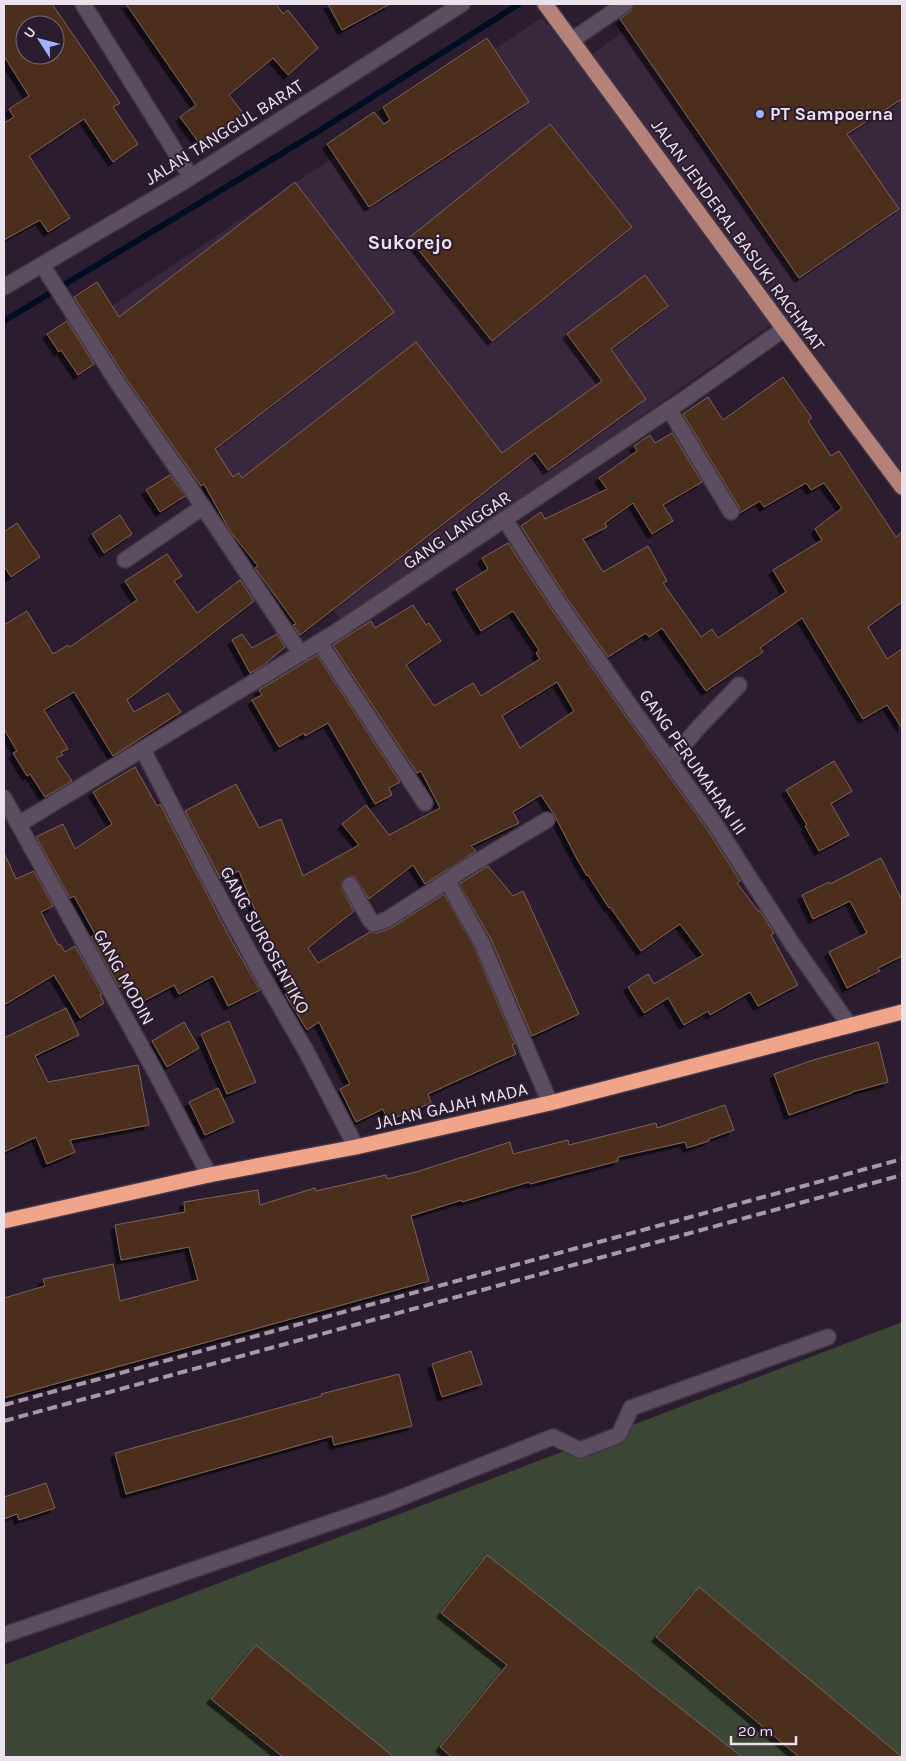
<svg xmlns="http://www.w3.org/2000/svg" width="906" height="1761" font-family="Karla,sans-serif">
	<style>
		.built { fill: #39273d }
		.green { fill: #3b4634 }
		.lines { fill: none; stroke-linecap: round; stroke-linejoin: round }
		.stream { stroke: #000d23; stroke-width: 6 }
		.building { fill: #4c2d1e; stroke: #7c6357; fill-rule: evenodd; filter: url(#shadow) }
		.street-casing { stroke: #433746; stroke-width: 18 }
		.secondary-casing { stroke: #433746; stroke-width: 18 }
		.primary-casing { stroke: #433746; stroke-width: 18 }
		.highway-casing { stroke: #433746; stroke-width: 18 }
		.street { stroke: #5c4d61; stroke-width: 15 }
		.secondary { stroke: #5c4d61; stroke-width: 15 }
		.primary { stroke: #b5827a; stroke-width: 15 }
		.highway { stroke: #f0a58b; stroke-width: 15 }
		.rail { stroke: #a69aa8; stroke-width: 4; stroke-dasharray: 10 5; stroke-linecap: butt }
		.poi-dot { fill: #a1b2fd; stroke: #2b1d2f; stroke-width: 2 }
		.labels { text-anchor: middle; stroke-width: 4; stroke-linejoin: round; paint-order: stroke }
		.poi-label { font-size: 18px; font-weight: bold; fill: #ece2ee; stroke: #2b1d2f; text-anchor: start }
		.street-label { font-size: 18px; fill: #ece2ee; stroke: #2b1d2f }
		.quarter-label { font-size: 20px; font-weight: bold; fill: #ece2ee; stroke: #2b1d2f }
	</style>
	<defs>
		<filter id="shadow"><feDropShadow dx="-4.5" dy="4.5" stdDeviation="0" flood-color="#0009"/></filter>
	</defs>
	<rect width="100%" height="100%" fill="#2b1d2f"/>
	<path class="built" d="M661,4H902V497L777,320L346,626L97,316L541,18L586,59Z"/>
	<path class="green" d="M902,1322V1757H4V1665Z"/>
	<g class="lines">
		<path class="stream" d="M4,321L314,134L519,4"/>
	</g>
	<g class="building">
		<path d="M4,4H52L120,103L113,107L138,144L113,162L84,119L29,156L70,218L48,232L40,220L4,240V123L14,117L9,109L29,96L4,56ZM25,25H55V55H25Z"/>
		<path d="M126,4H276L283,14L288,10L318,48L288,75L273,58L229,95L243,113L200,144L180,117L196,105Z"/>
		<path d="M328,4H390L342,30Z"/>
		<path d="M634,4H902V99L847,134L899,209L799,278L620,19L631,11Z"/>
		<path d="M487,38L529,102L369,207L327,144L374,112L384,124L390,120L383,107Z"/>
		<path d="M550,124L632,227L492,341L409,238Z"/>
		<path d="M295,182L394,312L215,449L233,477L239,473L242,478L416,342L502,453L602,381L567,334L645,275L668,306L611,349L646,399L548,470L535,453L300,635L293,625L296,624L255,568L258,566L230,531L204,484L201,486L125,377L74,297L97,282L119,317Z"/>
		<path d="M67,321L94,364L78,375L61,350L59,352L47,334Z"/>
		<path d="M783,377L812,418L808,421L831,456L839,451L896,537L902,532V602L868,627L887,659L902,649V728L887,705L863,719L802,618L760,648L763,652L706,691L662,628L649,637L646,633L608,657L564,594L521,526L541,512L545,519L607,489L599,478L637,451L634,446L650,435L655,443L672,433L702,482L663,505L673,521L652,534L633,503L605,523L607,527L583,539L603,572L648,546L667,581L663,583L701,637L712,629L718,638L786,592L773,570L822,540L815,529L842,508L824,483L811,490L806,483L764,507L760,501L740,513L739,507L683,414L708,397L723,420Z"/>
		<path d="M170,475L185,496L160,512L146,490Z"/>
		<path d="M120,515L132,534L104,553L92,534Z"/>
		<path d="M17,523L40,557L11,577L4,566V532Z"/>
		<path d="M508,543L548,604L627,718L707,829L740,881L737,883L758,911H760L774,933L771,935L798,985L758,1006L750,992L710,1015L708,1011L684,1025L668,998L644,1013L628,987L648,974L654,984L703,955L680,924L641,951L610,907L609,908L588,875L587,876L576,857L555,816L541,795L513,812L519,823L471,846L476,851L425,884L413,865L369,899L355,877L350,876L342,881V889L354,911L308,948L318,963L370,932L377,933L391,928L444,894L474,947L515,1044L512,1045L516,1054L428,1094L431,1103L409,1112L388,1121L383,1109L356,1122L340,1089L350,1084L319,1022L307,1030L285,994L288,992L239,871L220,878L185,811L236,784L259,828L281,819L303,876L359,845L342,824L366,805L389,835L440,808L421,771L417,773L333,645L371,621L375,628L413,605L426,625L429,623L441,641L406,665L434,706L473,683L481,696L540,659L536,653L539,650L513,611L481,631L456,589L488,569L482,558ZM557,682L574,711L520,748L502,716Z"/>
		<path d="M167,554L182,576L174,581L197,613L240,580L254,601L127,700L134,712L168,693L181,712L113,756L74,692L44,710L68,749L61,752L63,755L56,758L72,781L45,797L30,774L27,776L13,753L17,751L4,729V625L27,611L53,654L68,645L70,647L137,600L125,581Z"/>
		<path d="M242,634L252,648L277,634L285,647L264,665L250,673L232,640Z"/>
		<path d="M317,655L400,782L389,788L392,795L375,804L328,723L305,736L304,733L279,747L252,700L262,695L259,690Z"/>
		<path d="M834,761L852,791L831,804L849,835L819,851L805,826L807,825L786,790Z"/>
		<path d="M135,767L157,806L160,804L231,940L260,990L228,1006L213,976L179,994L174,985L142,1002L131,981L119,987L91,937L95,934L74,896L70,898L36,837L63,824L75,849L112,824L93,792Z"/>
		<path d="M4,853L16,879L34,871L53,906L41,912L58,945L60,944L65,952L75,946L102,994L100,995L104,1003L80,1018L54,975L4,1005Z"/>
		<path d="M881,858L902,900V956L878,968L880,971L847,988L829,952L867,933L850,901L813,919L802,895L829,882L830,884Z"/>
		<path d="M488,866L513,896L523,891L579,1014L532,1036L491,939L459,884Z"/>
		<path d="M66,1008L79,1035L35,1056L48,1082L138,1065L149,1125L70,1140L75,1152L47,1164L36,1137L4,1152V1038Z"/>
		<path d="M229,1021L256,1082L227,1094L201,1034Z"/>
		<path d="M184,1022L199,1048L167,1067L152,1041Z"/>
		<path d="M878,1042L888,1082L852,1092V1093L789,1115L774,1074L810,1061Z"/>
		<path d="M218,1088L234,1122L205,1135L189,1102Z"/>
		<path d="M725,1105L734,1130L709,1139V1141L687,1148L685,1142L618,1157V1161L530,1184L529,1182L462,1202V1200L411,1216L429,1281L4,1398V1298L45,1286L43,1279L113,1264L120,1301L198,1280L189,1247L121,1260L115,1225L185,1212L184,1202L258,1190L260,1205L315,1188L316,1191L386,1175L387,1179L416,1172L510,1142L513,1154L568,1140L569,1145L656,1123L657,1128Z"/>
		<path d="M471,1351L482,1384L442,1397L432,1364Z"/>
		<path d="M399,1374L412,1426L334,1445L332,1436L126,1494L115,1453L322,1396L321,1394Z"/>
		<path d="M46,1483L55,1508L19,1520L17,1514L4,1519V1497Z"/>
		<path d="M487,1555L742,1757H452L440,1747L507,1665L441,1613Z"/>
		<path d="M699,1587L902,1757H799L656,1637Z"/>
		<path d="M256,1645L394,1757H283L211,1699Z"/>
	</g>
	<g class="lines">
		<defs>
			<g id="street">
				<path d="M83,4L191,177"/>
				<path d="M572,40L625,4"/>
				<path d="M42,265L117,382L183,477L301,654"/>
				<path d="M669,409L731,512"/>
				<path d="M505,520L556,599L635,713L715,824L793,945L850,1026"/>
				<path d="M125,560L203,507"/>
				<path d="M320,643L425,803"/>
				<path d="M143,750L209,878L259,970L306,1051L356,1147"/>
				<path d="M670,761L698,728L739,685"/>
				<path d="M4,798L157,1075L209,1175"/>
				<path d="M547,820L461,871L447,881L482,943L550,1103"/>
				<path d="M19,824L336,632L686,398L784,329"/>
				<path d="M350,885L370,920L374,924L386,920L447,881"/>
				<path d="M4,1635L390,1502L553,1437L580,1450L619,1435L631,1408L828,1337"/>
			</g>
			<path id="secondary" d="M4,287L183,182L462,4"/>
			<path id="primary" d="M545,4L784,329L902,487"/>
			<path id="highway" d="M4,1221L209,1175L356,1147L550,1103L902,1012"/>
		</defs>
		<use href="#street" class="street-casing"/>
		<use href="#secondary" class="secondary-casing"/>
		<use href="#primary" class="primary-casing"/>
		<use href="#highway" class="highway-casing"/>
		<use href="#street" class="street"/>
		<use href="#secondary" class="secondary"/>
		<use href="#primary" class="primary"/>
		<use href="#highway" class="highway"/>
		<g class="rail">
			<path d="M4,1405L902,1159"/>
			<path d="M4,1421L902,1175"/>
		</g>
	</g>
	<circle class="poi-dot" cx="760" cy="114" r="5"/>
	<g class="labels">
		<g class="poi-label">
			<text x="770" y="120">PT Sampoerna</text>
		</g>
		<g class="street-label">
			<text transform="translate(224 132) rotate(-32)" y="6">JALAN TANGGUL BARAT</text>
			<text transform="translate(738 235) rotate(54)" y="6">JALAN JENDERAL BASUKI RACHMAT</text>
			<text transform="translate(457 530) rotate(-34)" y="6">GANG LANGGAR</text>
			<text transform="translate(693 762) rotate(55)" y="6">GANG PERUMAHAN III</text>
			<text transform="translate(265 940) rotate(61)" y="6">GANG SUROSENTIKO</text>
			<text transform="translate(124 977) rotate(61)" y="6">GANG MODIN</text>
			<text transform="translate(451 1106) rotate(-13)" y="6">JALAN GAJAH MADA</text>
		</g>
		<g class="quarter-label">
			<text x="410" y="249">Sukorejo</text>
		</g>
	</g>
	<rect width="906" height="1761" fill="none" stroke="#ece2ee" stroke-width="10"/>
	<g transform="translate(40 40) rotate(306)"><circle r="24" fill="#2b1d2f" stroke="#786c7b"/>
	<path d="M0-4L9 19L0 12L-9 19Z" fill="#a1b2fd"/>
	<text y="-8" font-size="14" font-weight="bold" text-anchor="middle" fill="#ece2ee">U</text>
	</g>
	<path d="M731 1736v8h65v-8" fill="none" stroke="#ece2ee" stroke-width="2.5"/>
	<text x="738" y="1736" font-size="15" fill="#ece2ee" stroke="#2b1d2f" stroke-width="4" paint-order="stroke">20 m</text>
</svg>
